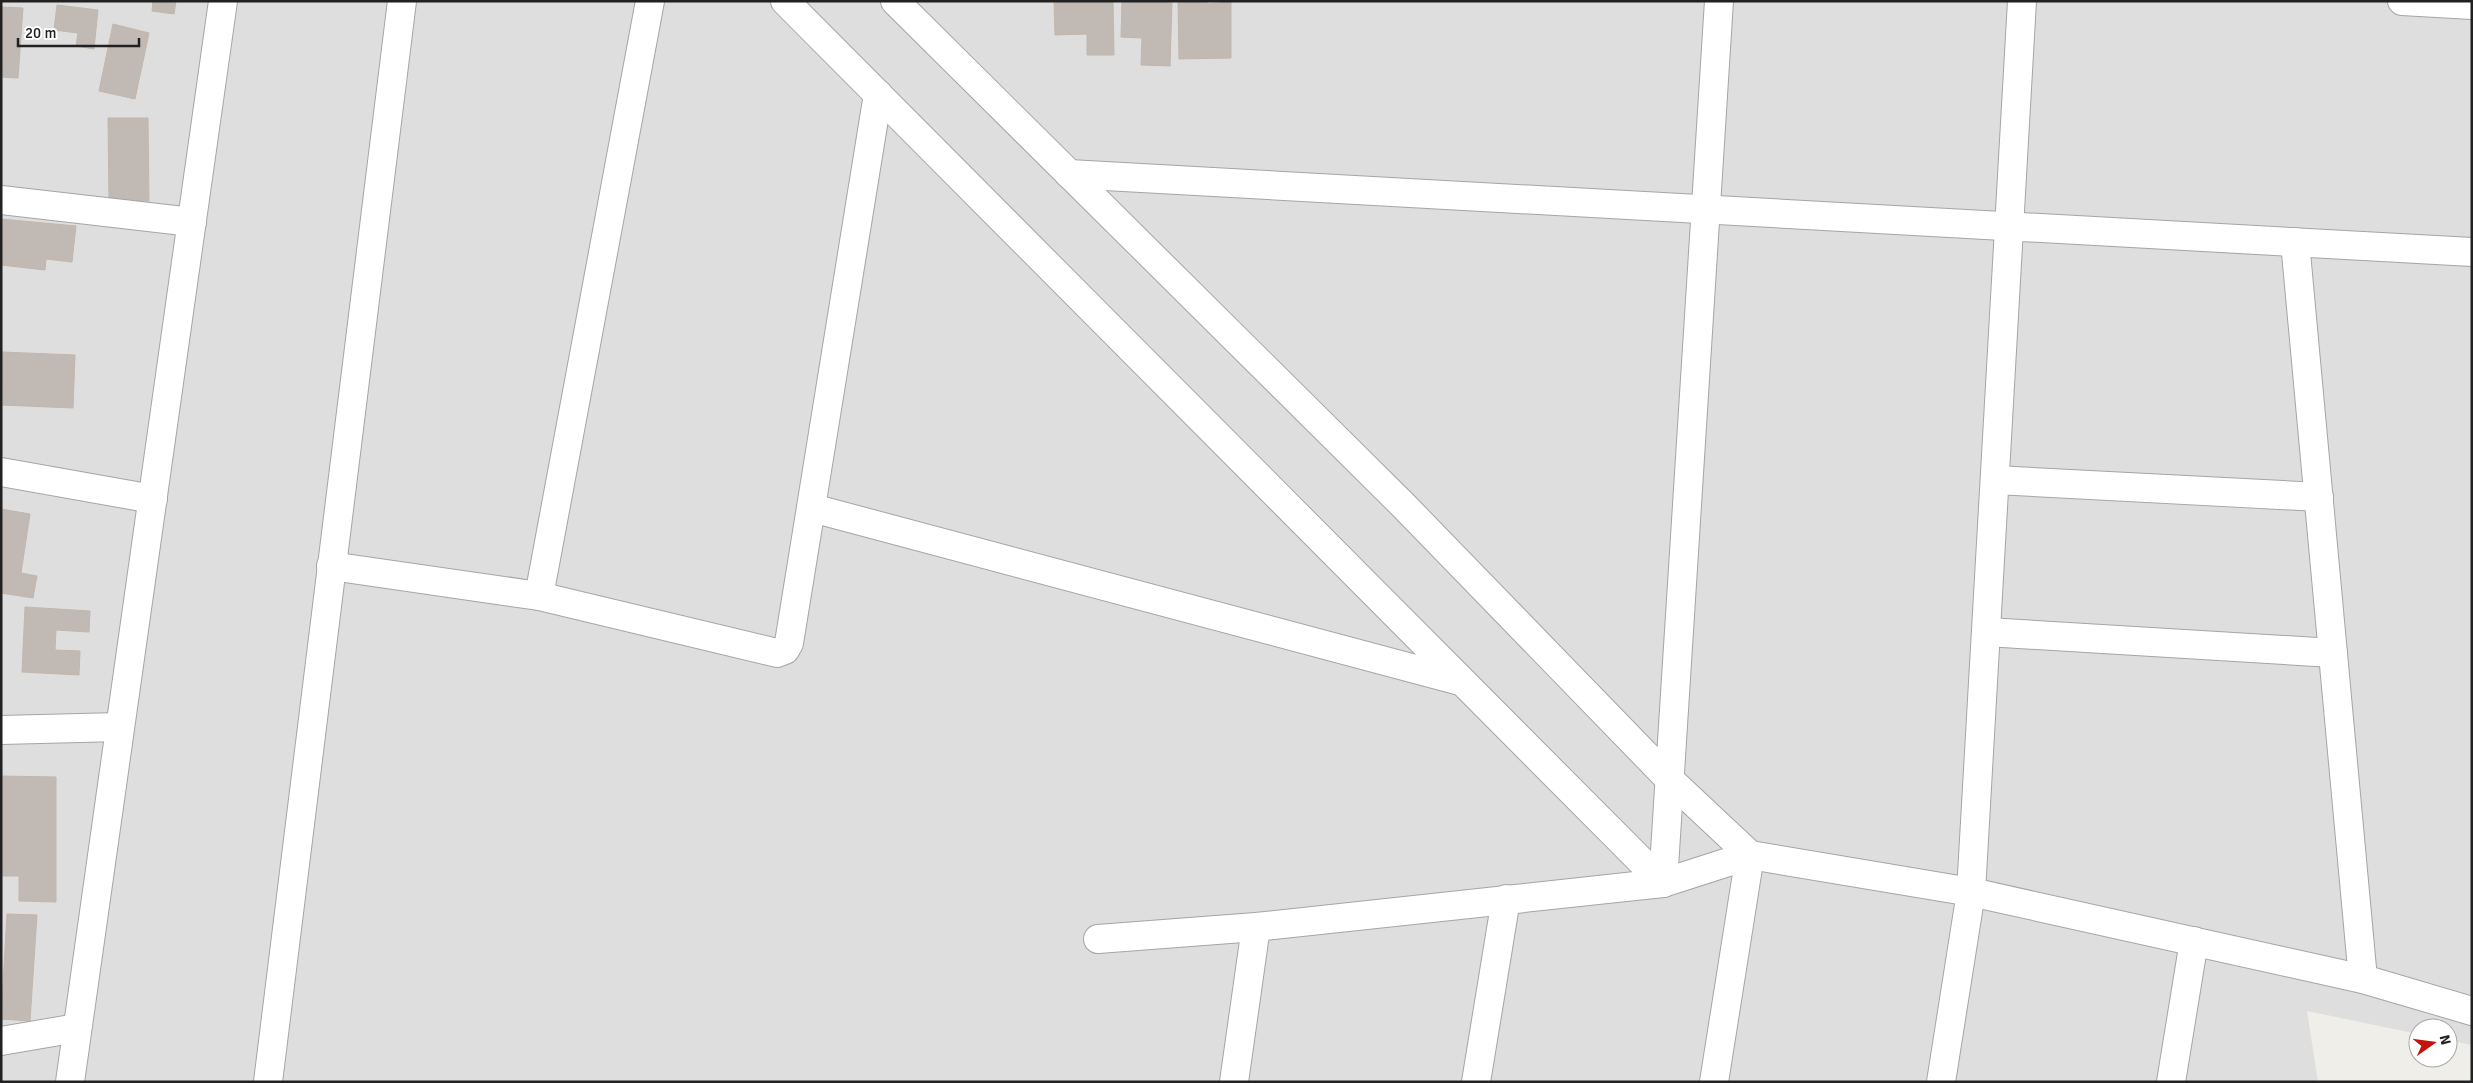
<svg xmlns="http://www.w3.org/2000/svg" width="2473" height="1083" font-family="Signika,sans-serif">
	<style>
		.residential { fill: #dfdede }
		.building { fill: #c1bab4; stroke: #c1b6ab }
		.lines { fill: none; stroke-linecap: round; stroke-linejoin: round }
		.street-casing { stroke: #a5a5a5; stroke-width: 30 }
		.street { stroke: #fff; stroke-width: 28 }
	</style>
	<rect width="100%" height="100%" fill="#f0eee8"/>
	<path class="residential" d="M1,1H2472V1045L2448,1040V1028H2418V1034L2307,1011L2318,1082H1Z"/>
	<g class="building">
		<path d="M153,1H176L174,14L152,11Z"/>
		<path d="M1054,1H1113L1114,55H1087V34L1055,35Z"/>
		<path d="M1122,1L1172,3L1170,66L1141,65L1142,38L1121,37Z"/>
		<path d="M1178,1H1207V4L1231,2V58L1179,59Z"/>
		<path d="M57,5L98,10L94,49L76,46L78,33L54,30Z"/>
		<path d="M1,7L23,8L18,78L1,77Z"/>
		<path d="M113,24L149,33L135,99L99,91Z"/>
		<path d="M108,118H148L149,201H109Z"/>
		<path d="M1,219L76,226L72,262L46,259L45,270L1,265Z"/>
		<path d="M2,352L75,355L73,408L1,405Z"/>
		<path d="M1,509L30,514L21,573L37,576L33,598L1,593Z"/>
		<path d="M25,607L90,611L89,632L56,630L55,650L80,651L79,675L22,672Z"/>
		<path d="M1,776L56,777V902L19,901V876H1Z"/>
		<path d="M7,914L37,915L30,1021L1,1019Z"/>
	</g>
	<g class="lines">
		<defs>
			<g id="street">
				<path d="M785,1L1663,883"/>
				<path d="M895,1L1406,508L1670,780L1750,855"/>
				<path d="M2402,1L2472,5"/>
				<path d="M1069,174L2472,252"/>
				<path d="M1,200L192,222"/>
				<path d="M2295,242L2363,979"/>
				<path d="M1,472L153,499"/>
				<path d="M1995,480L2319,497"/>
				<path d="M812,508L1460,681"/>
				<path d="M331,566L539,596L777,653L785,650L789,643L878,94"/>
				<path d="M539,596L650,1"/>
				<path d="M1987,632L2333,653"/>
				<path d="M1,730L120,727"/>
				<path d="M1663,883L1719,1"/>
				<path d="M1098,939L1256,927L1663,883L1750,855L1971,892L2363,979L2472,1011"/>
				<path d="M1,1041L77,1028"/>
				<path d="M70,1082L223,1"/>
				<path d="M268,1082L402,1"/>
				<path d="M1234,1082L1256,927"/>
				<path d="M1476,1082L1506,899"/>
				<path d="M1714,1082L1750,855"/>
				<path d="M1941,1082L1971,892L2022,1"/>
				<path d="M2171,1082L2194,941"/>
			</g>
		</defs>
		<use href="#street" class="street-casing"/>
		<use href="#street" class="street"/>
	</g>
	<rect width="2473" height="1083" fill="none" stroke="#212121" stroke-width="5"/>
	<g transform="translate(2433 1043) rotate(76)"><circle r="24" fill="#ffffff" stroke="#a6a6a6"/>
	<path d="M0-4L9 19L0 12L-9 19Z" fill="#c4150d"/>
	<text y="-8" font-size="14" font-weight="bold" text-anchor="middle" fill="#212121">N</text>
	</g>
	<path d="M18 38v8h121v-8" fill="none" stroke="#212121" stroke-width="2.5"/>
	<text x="25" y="38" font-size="15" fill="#212121" stroke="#ffffff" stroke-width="4" paint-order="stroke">20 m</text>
</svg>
